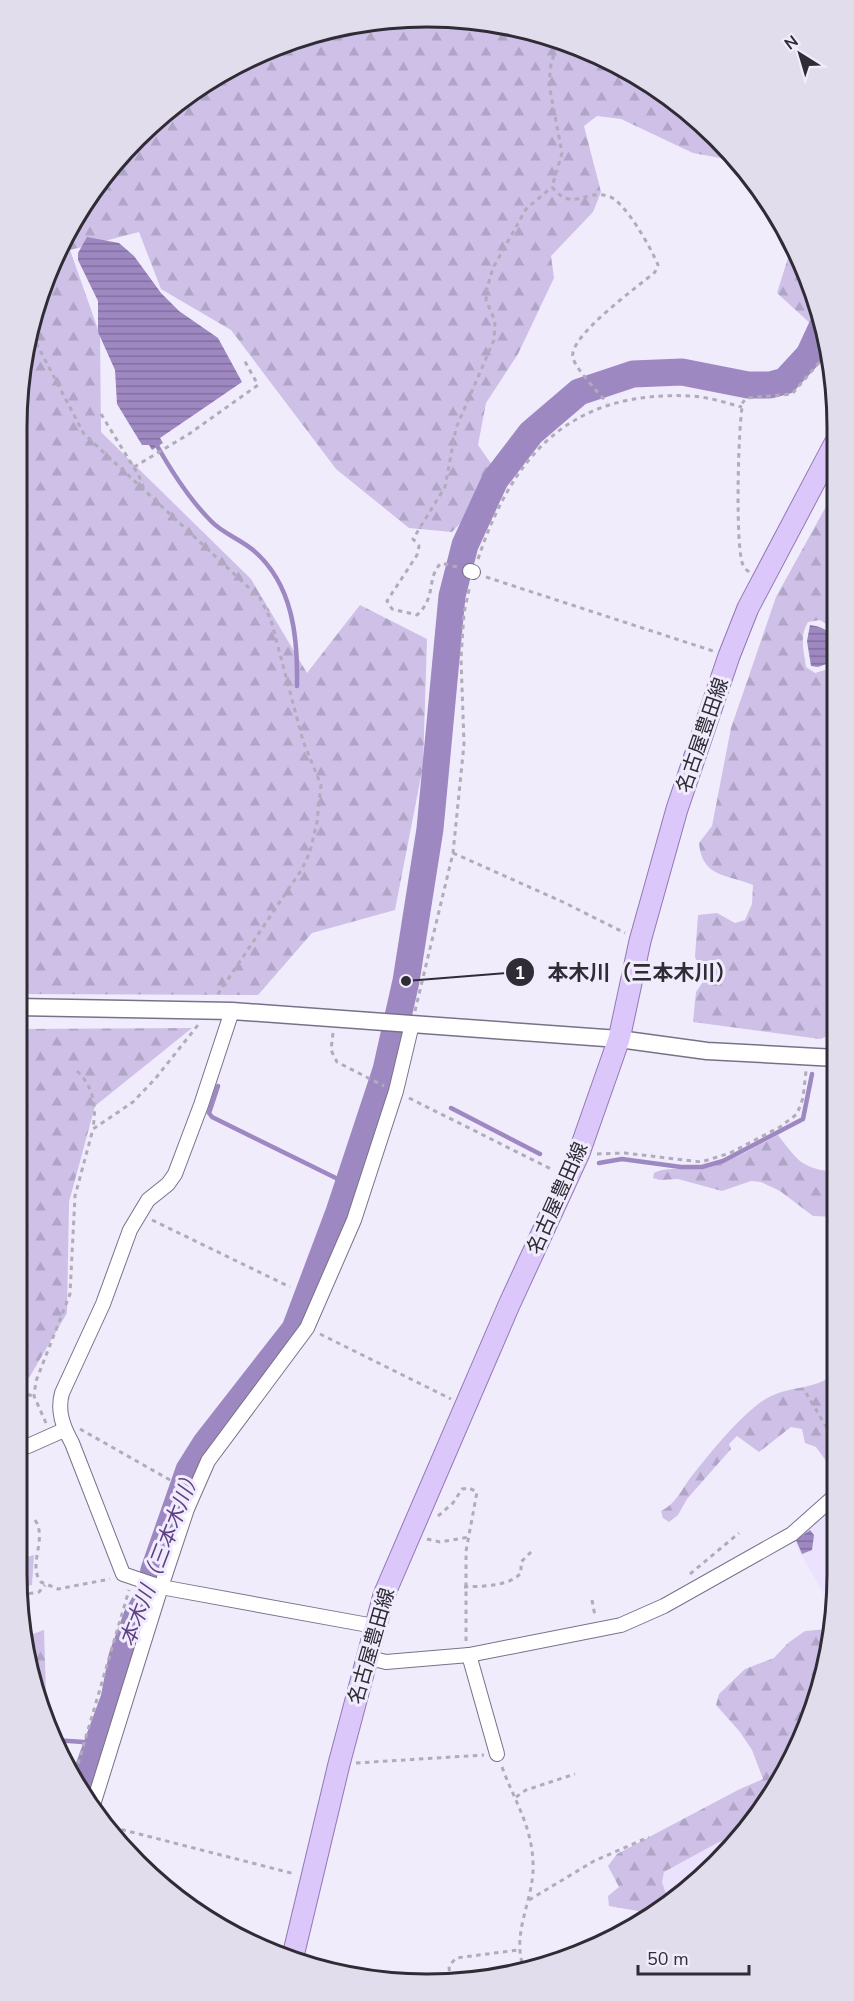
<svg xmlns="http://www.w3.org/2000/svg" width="854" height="2001" font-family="'Nunito Sans','Noto Sans JP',sans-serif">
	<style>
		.built { fill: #ebe2fd }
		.forest { fill: url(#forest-firs) }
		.water { fill: url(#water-rules) }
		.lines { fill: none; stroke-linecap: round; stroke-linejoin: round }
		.stream { stroke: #9e88c1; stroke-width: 4.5 }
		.river { stroke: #9e88c1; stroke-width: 27 }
		.minor-casing { stroke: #797189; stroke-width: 16 }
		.tertiary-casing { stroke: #797189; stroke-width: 19 }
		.primary-casing { stroke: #9078b4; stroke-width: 23 }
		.path { stroke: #b0acba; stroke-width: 3; stroke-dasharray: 4.5 4.5; stroke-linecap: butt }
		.minor { stroke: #fff; stroke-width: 14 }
		.tertiary { stroke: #fff; stroke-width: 16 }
		.primary { stroke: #dcc7fb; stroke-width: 21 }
		.labels { text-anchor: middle; stroke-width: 6; stroke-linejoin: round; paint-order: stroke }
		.street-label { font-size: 20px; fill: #2f2c36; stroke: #f1ecfc }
		.water-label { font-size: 21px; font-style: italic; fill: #5f4087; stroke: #f1ecfc }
		.rim { fill: none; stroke: #2f2c36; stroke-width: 3 }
		.leader { fill: none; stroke: #2f2c36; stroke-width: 2 }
		.callout-dot { fill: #2f2c36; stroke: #f1ecfc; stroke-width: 2 }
		.mark-label { font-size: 18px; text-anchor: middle; font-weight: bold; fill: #fff }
		.callout-label { font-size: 21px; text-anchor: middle; font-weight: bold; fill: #2f2c36; stroke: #f1ecfc; stroke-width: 6; stroke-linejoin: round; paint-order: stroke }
	</style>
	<defs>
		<pattern id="forest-firs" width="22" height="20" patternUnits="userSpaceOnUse" patternTransform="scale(1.5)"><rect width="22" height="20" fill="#cec0e7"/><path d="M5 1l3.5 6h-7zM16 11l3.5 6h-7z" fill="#b1a5c7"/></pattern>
		<pattern id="water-rules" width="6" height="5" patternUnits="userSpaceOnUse" patternTransform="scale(1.5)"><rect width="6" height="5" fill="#9e88c1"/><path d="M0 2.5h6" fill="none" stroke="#816f9e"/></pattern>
	</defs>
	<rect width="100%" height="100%" fill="#f1ecfc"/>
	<g class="built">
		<path d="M837,1501V1574L832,1609L793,1540Z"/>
		<path d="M745,1832L736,1844L668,1900L662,1882L664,1872L717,1843Z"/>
	</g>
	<g class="forest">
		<path d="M400,17L481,20L559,38L604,60L616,75L645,81L655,86L736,161L693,153L621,119L597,116L584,126L601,192L593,212L551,256L554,278L518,354L486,403L478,445L494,468L469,514L452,532L409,528L336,469L231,330L161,289L139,232L70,250L100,335L101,432L251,579L307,673L360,605L427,639L423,766L395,910L312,933L258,995L17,994V427L38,295L72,221L119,156L177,101L246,59L321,30Z"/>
		<path d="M792,245L806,270L824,336L777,293Z"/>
		<path d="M834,492L835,630L820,620L808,622C799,636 804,652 806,667L815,673L835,667L836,1033L820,1039L693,1022L696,992L705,979L695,957L698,915L717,913L735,923L745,920L752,904L753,885C727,874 702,878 699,843L712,826L731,728L776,597Z"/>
		<path d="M192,1028L95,1106L69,1202L67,1313L29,1378L17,1360V1029Z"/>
		<path d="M778,1135C798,1161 802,1169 836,1172V1217L813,1216L780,1191L761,1182L751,1181L722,1191L678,1179L660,1180L653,1178L654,1173C672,1164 695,1173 714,1166C736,1159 758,1145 778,1135Z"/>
		<path d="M837,1372V1476L816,1447L805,1443L802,1429L791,1427L759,1452L737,1436L729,1444L731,1449L687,1499L678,1515L669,1522L663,1518L661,1511C676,1504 681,1490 691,1477C711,1452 732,1425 757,1405C785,1382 812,1394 837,1372Z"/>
		<path d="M34,1555L32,1585L19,1588L17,1560Z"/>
		<path d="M828,1629L816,1706L783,1779L745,1832L717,1843L664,1872L662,1882L668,1900L644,1920L638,1911L609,1906L608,1896L619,1887L608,1866L617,1854L738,1790L763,1779L752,1750L740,1732L716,1705L719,1694L745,1669L774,1658L788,1643L805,1631Z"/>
		<path d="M44,1630L47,1725L38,1706L27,1636Z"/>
	</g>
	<g class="water">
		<path d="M87,237L119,243L134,256L161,293L179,311L218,338L242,382L160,438L163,443L152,450L149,445H142L117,404L115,370L98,332V301L78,260V253Z"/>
		<path d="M810,625C834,628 835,641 835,661L818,667L811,666L807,641Z"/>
		<path d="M810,1530L814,1535L812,1550L802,1554L796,1540Z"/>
	</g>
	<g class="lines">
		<g class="stream">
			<path d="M155,442C170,469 189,499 211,521C222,533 240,539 253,550C293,584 298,637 297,686"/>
			<path d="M218,1086L209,1113L212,1117L348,1184"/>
			<path d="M451,1108L540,1154"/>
			<path d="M599,1163L622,1159L681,1167H702L723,1161L803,1119L812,1074"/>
			<path d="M54,1740L98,1743"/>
		</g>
		<path class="river" d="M80,1791L114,1699L122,1657L137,1616L148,1597L154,1570L189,1470L206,1443L295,1329L339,1212L386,1070L406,981L430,829L452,596L465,545L495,480L531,433L579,392L633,374L682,372L748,385H770L785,381L809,355L822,327"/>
		<defs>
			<g id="minor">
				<path d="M470,571L473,572"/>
				<path d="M232,1011L201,1105L175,1174L168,1184L148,1200L130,1230L103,1304L62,1393C57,1411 63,1427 72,1443L123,1574L161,1587L374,1626"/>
				<path d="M17,1441L28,1446L64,1430"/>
				<path d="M469,1655L497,1754"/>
				<path d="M366,1657L386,1662L469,1655L621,1625L664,1606L792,1534L837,1494"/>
				<path d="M92,1808L161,1587L187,1509L208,1461L307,1328L354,1220L396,1091L412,1024"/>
			</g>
			<path id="tertiary" d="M17,1007L232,1011L619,1039L707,1051L836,1058"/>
			<path id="primary" d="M293,1956L339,1764L384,1595L509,1305L579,1153L619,1039L640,941L677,809L729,656L748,608L834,445"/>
		</defs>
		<use href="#minor" class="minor-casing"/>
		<use href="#tertiary" class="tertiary-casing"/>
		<use href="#primary" class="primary-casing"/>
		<g class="path">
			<path d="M559,38L551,64L549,84L562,153L552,187C573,213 584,189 608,196C625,201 651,248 658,265L655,272C639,286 567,337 573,358C577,371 598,392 607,403"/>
			<path d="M32,335L84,434L260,598L271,620L303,741L321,785L317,822L310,852L302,869L216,997"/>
			<path d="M101,414L139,476L144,489"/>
			<path d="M134,467L189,434L258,385L243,358"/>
			<path d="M478,559C514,451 573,390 692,396C709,397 726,403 742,407"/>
			<path d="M457,567L441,563C426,578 437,597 417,615L392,609L387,601L417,555L419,546L413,539L445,487L456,428L494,340L495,321L486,300L487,288L493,268L526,209L552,187"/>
			<path d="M749,572C748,571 743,567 743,565C735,549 738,423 743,402L747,398L792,394L828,352"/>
			<path d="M486,577L713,651"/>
			<path d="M453,853L563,902L625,933"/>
			<path d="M415,1011L453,853L464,744L461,658L464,613L470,585"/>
			<path d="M333,1033L331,1050L337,1062L384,1086"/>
			<path d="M77,1071C93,1086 97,1106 93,1127"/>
			<path d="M409,1098L553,1170"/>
			<path d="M597,1154L625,1153L701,1162L730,1153L780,1127L797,1114L803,1098L806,1071"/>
			<path d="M152,1220L290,1287"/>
			<path d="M320,1334L451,1399"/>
			<path d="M17,1369L29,1395L34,1396"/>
			<path d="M806,1393L837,1445"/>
			<path d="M46,1423L34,1396L36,1381L70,1294L75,1196L93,1129L133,1102L155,1079L198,1025"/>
			<path d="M80,1429L170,1480"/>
			<path d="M438,1516L453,1503L462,1489L469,1488L477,1492L466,1551V1641"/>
			<path d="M35,1520C48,1539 27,1565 41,1582L58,1589L110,1579"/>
			<path d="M427,1539L440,1542L469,1537"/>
			<path d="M690,1574L739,1533"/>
			<path d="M464,1587C482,1586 508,1587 521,1573V1562L531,1552"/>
			<path d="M20,1595L39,1592L45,1585"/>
			<path d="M592,1600L595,1616"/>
			<path d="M356,1763L484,1755"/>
			<path d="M502,1767C514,1800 532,1826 533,1863C535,1900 509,1934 525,1971"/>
			<path d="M73,1781L129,1590"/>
			<path d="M516,1797L526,1790L575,1774"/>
			<path d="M104,1825L295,1874"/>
			<path d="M529,1900L594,1861L649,1837"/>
			<path d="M450,1980L449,1966L456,1958L518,1950"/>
		</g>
		<use href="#minor" class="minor"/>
		<use href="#tertiary" class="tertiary"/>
		<use href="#primary" class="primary"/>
	</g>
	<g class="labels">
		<g class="street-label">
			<text transform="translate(702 735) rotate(-71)" y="7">名古屋豊田線</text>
			<text transform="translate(557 1198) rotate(-66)" y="7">名古屋豊田線</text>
			<text transform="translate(371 1646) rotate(-74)" y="7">名古屋豊田線</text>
		</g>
		<g class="water-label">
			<text transform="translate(160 1557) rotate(-69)" y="7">本木川（三本木川）</text>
		</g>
	</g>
	<path d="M0 0H854V2001H0ZM427 27H427A400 400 0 0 1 827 427V1574A400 400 0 0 1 427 1974H427A400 400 0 0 1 27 1574V427A400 400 0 0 1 427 27Z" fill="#e1ddec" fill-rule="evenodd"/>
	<path class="rim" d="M427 27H427A400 400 0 0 1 827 427V1574A400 400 0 0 1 427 1974H427A400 400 0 0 1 27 1574V427A400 400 0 0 1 427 27Z"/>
	<path class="leader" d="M406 981L520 972"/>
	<g class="callout-dot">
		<circle cx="406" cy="981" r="6"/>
		<circle cx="520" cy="972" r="15"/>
	</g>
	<g class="mark-label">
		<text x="520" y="979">1</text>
	</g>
	<g class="callout-label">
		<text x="642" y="980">本木川（三本木川）</text>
	</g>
	<g transform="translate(800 54) rotate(323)" stroke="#f1ecfc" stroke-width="4.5" paint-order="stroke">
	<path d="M0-4.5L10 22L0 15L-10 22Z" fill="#2f2c36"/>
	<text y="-9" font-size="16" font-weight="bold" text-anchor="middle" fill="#2f2c36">N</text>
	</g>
	<path d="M638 1965v9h111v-9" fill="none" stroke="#2f2c36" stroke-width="3"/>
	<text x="647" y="1965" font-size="18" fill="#2f2c36" stroke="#f1ecfc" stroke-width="4.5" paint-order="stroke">50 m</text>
</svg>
